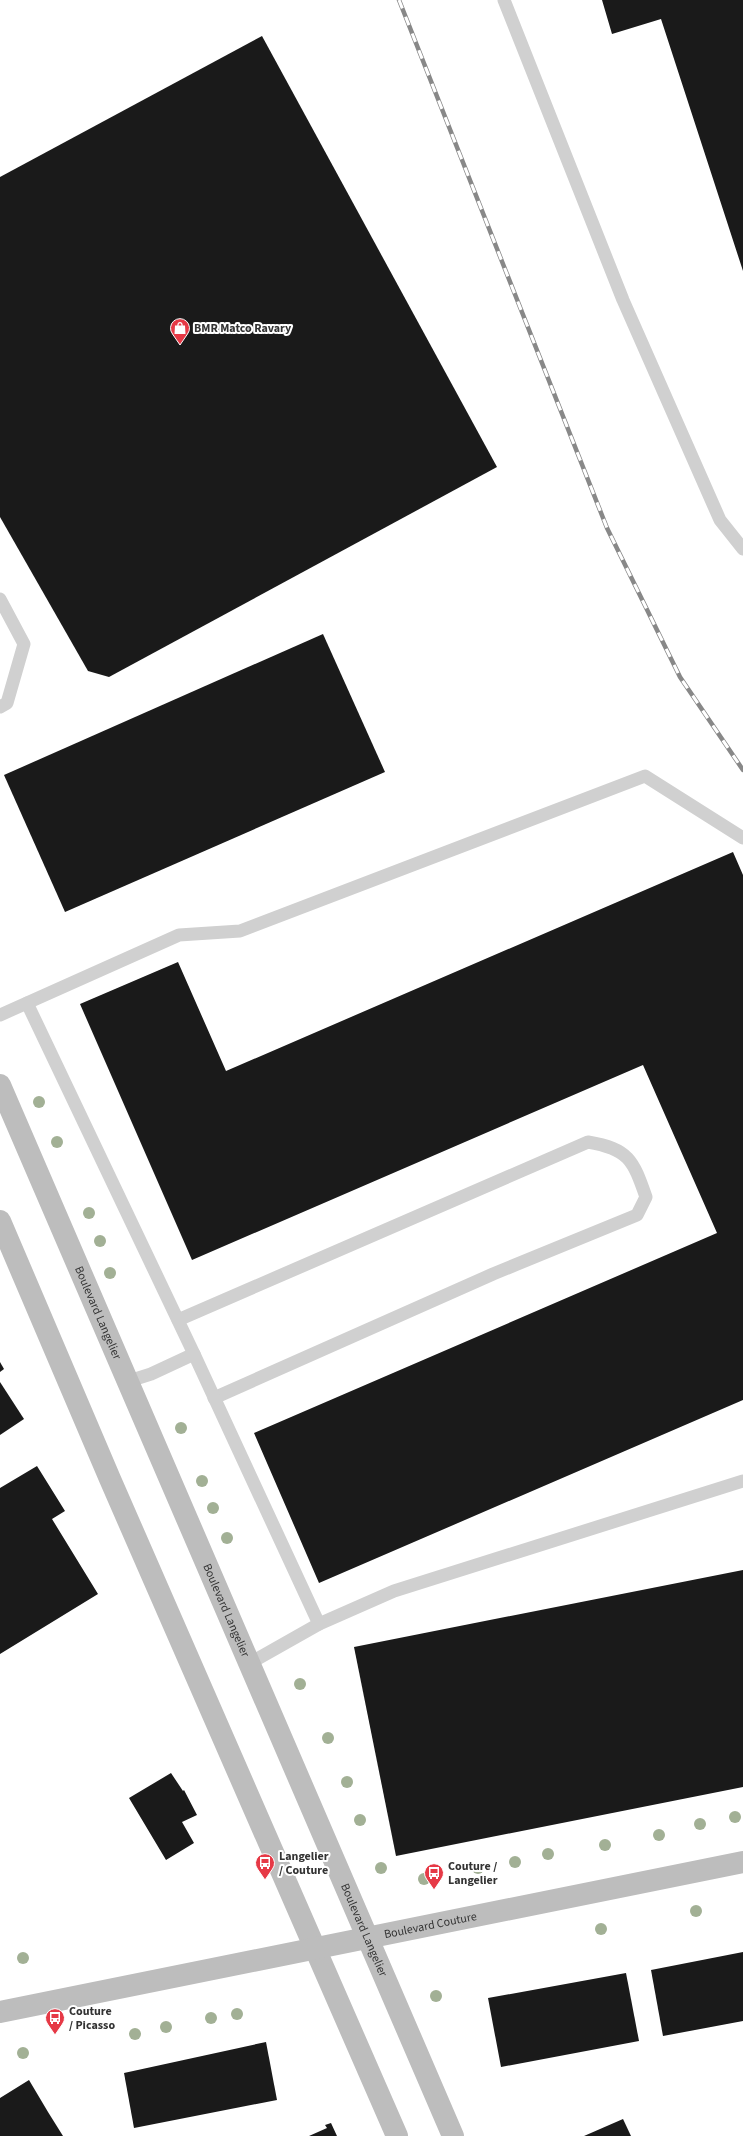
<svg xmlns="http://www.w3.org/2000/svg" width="743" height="2136" font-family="'Source Sans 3',sans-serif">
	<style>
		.building { fill: #1a1a1a }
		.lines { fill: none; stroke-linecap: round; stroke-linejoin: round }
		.lane { stroke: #d0d0d0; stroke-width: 13 }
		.secondary { stroke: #bdbdbd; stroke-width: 22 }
		.rail-casing { stroke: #888; stroke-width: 4.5 }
		.rail { stroke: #fff; stroke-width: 3; stroke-dasharray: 9; stroke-linecap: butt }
		.tree { fill: #a2b095 }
		.labels { text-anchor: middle; stroke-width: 4; stroke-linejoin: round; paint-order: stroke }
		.poi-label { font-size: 12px; font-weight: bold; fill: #333; stroke: #fff; text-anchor: start }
		.street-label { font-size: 12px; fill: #333; stroke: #fff }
	</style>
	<rect width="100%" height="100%" fill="#fff"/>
	<g class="building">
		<path d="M602,0H743V271L661,19L612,34Z"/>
		<path d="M262,36L497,467L109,677L88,671L0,517V177Z"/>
		<path d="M323,634L385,772L65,912L4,775Z"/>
		<path d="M733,852L743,875V1400L319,1583L254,1433L717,1233L643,1065L192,1260L80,1004L178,962L226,1071Z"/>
		<path d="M0,1362L4,1369L0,1372Z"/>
		<path d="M0,1382L24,1419L0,1435Z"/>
		<path d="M37,1466L65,1511L52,1519L98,1594L0,1654V1488Z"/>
		<path d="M743,1570V1787L396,1856L354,1647Z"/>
		<path d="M171,1773L183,1791L184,1790L197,1815L182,1822L194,1843L166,1860L129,1798Z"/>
		<path d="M743,1952V2021L663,2036L651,1970Z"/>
		<path d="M626,1973L639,2041L501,2067L488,1998Z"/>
		<path d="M266,2042L277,2100L134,2128L124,2073Z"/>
		<path d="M29,2080L48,2112L63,2136H0V2098Z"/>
		<path d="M623,2119L631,2136H584Z"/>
		<path d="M331,2123L337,2136H309L327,2128L325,2125Z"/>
	</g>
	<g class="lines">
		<g class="lane">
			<path d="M504,0L623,300L720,520L743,549"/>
			<path d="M0,599L24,644L7,703L0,707"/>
			<path d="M27,1003L194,1354"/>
			<path d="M0,1015L179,935L240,931L645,776L743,838"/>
			<path d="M178,1320L588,1142C629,1149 633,1160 646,1197L637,1215L493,1274L214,1398"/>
			<path d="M129,1381L151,1374L194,1354L319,1624L250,1663"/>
			<path d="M319,1624L394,1591L743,1481"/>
		</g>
		<g class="secondary">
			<path id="s1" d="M0,1085L453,2136"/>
			<path d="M0,1221L110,1479L397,2136"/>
			<path id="s2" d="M0,2012L743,1862"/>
		</g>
		<defs>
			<path id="rail" d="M399,0L607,528L680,677L743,770"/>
		</defs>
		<use href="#rail" class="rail-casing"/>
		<use href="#rail" class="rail"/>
	</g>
	<g class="tree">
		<circle cx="39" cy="1102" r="6"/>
		<circle cx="57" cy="1142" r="6"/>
		<circle cx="89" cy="1213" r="6"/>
		<circle cx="100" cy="1241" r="6"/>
		<circle cx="110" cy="1273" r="6"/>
		<circle cx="181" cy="1428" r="6"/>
		<circle cx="202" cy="1481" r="6"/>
		<circle cx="213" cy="1508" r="6"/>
		<circle cx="227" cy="1538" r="6"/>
		<circle cx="300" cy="1684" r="6"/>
		<circle cx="328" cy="1738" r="6"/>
		<circle cx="347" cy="1782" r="6"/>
		<circle cx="735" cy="1817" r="6"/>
		<circle cx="360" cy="1820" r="6"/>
		<circle cx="700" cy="1824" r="6"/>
		<circle cx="659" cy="1835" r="6"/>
		<circle cx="605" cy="1845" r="6"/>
		<circle cx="548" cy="1854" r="6"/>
		<circle cx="515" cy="1862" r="6"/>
		<circle cx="381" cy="1868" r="6"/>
		<circle cx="478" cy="1868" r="6"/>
		<circle cx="424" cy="1879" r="6"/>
		<circle cx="696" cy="1911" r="6"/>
		<circle cx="601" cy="1929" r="6"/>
		<circle cx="23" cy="1958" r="6"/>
		<circle cx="436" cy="1996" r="6"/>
		<circle cx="237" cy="2014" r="6"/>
		<circle cx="211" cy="2018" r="6"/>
		<circle cx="166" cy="2027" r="6"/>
		<circle cx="135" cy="2034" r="6"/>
		<circle cx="23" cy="2053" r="6"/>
	</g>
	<defs>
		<symbol id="shop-pin" viewBox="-11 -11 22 30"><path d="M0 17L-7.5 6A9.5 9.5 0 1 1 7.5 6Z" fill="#e63946" stroke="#fff"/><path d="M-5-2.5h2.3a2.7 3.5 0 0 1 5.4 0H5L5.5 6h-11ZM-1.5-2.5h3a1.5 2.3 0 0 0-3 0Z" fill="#fff"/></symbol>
		<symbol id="bus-pin" viewBox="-11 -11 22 30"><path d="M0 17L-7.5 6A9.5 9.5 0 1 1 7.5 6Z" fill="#e63946" stroke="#fff"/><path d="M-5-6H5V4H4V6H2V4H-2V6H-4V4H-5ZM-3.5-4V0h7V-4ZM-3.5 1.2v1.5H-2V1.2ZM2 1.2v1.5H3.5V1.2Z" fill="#fff"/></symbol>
	</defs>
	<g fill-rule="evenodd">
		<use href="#shop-pin" x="169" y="317" width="22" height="30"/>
		<use href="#bus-pin" x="254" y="1852" width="22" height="30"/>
		<use href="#bus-pin" x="423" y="1862" width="22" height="30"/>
		<use href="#bus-pin" x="44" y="2007" width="22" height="30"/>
	</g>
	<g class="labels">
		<g class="poi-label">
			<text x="194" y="332">BMR Matco Ravary</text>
			<text x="279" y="1860">Langelier<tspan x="279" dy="14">/ Couture</tspan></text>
			<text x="448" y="1870">Couture /<tspan x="448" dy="14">Langelier</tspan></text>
			<text x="69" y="2015">Couture<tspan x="69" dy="14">/ Picasso</tspan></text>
		</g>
		<g class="street-label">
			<text dy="4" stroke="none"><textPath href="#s1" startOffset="248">Boulevard Langelier</textPath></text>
			<text dy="4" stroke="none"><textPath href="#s1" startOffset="572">Boulevard Langelier</textPath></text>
			<text dy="4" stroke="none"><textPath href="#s2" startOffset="439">Boulevard Couture</textPath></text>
			<text dy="4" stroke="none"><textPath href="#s1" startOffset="920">Boulevard Langelier</textPath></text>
		</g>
	</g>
</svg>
